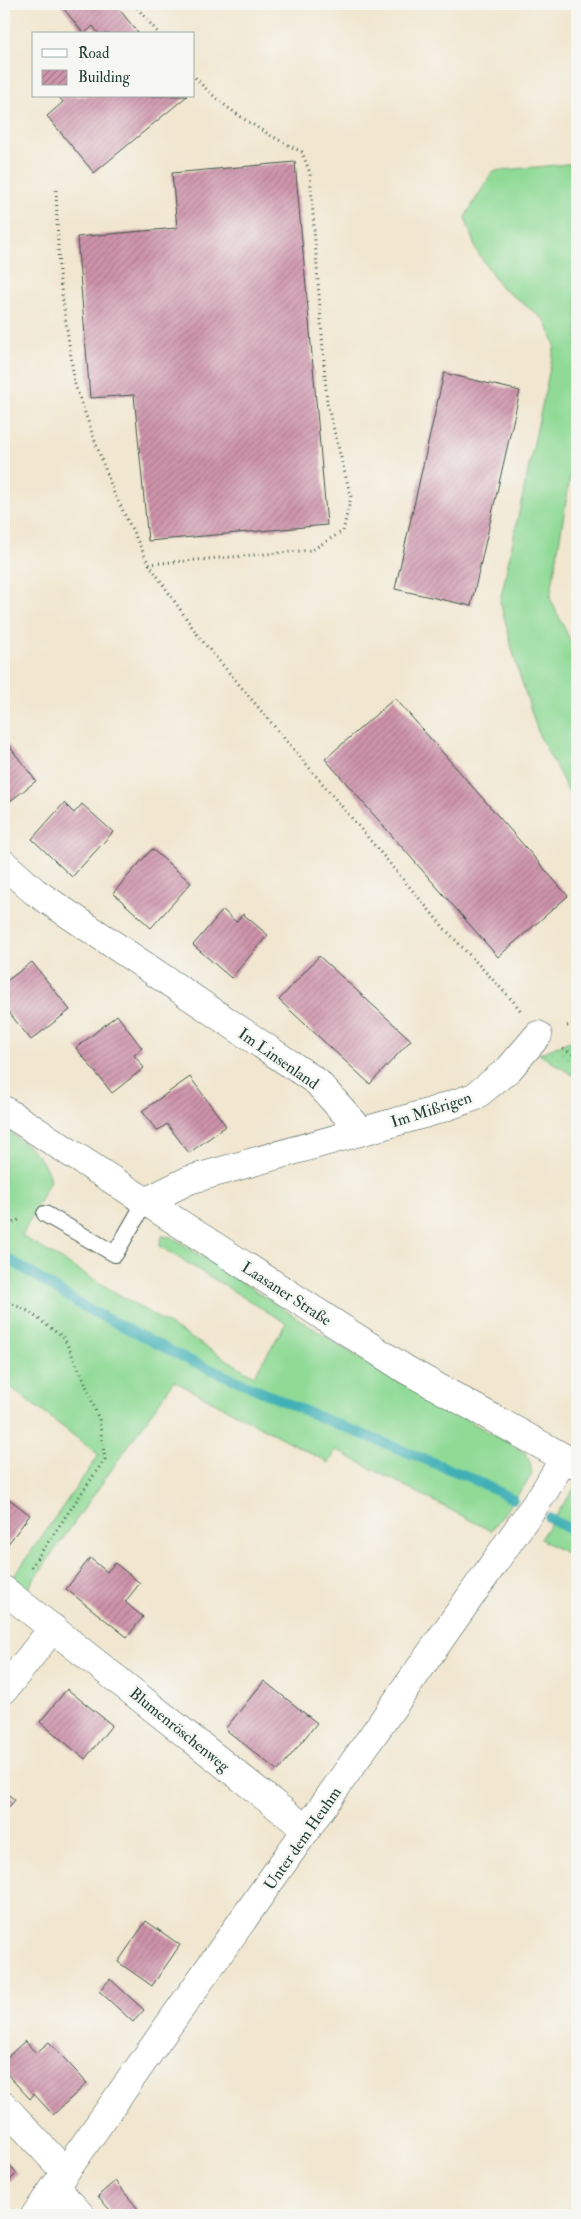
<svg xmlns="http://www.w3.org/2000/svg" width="581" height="2219" font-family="'IM FELL Double Pica',serif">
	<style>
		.grass { fill: #90da96; stroke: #588c65 }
		.park { fill: url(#park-dots); stroke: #588c65 }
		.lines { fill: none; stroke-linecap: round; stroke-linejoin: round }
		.stream { stroke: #3fb0b6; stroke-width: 10 }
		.building { fill: url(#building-hatch) }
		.service-casing { stroke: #3e564b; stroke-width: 18 }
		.minor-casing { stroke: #3e564b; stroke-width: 29 }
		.tertiary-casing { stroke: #3e564b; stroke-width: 29 }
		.path { stroke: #3e564b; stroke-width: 3; stroke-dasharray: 1 4; stroke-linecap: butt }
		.service { stroke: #fff; stroke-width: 16 }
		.minor { stroke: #fff; stroke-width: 28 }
		.tertiary { stroke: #fff; stroke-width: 28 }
		.labels { text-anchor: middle; stroke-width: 5; stroke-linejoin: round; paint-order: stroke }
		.street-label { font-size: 16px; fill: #1f3d34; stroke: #f6f6f2 }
	</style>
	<defs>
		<pattern id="park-dots" width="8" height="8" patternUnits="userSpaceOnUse" patternTransform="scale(1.25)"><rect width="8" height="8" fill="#90da96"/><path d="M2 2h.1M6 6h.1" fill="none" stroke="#7cbc82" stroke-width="1.8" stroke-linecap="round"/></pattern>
		<pattern id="building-hatch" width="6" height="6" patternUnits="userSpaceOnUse" patternTransform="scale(1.25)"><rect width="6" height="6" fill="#ce93aa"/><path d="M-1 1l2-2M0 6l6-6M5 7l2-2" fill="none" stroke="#a7798b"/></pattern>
	</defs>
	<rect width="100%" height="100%" fill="#f6f6f2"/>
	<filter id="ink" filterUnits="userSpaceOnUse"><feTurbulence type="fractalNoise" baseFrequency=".02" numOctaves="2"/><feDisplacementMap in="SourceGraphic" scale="10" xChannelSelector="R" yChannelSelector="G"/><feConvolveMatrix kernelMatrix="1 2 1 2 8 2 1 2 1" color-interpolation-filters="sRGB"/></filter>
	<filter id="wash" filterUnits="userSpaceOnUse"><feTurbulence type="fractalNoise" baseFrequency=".0096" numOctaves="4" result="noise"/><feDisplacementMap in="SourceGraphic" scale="20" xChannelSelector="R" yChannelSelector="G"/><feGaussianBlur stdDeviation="1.12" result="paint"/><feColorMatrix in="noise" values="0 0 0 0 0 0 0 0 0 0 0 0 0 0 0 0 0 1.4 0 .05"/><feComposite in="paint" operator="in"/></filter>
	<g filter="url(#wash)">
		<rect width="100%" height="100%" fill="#f1e6cf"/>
		<g class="grass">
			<path d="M577,163V435L550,598L577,655V803L570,794L539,735L517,667L500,601L555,345L545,320L501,287L476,250L465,217L493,171Z"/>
			<path d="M4,1128C24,1143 44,1155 50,1180L22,1236L254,1376L286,1323L159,1246L162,1236L172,1237L370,1365L524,1452L530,1462L532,1475L491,1531L336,1450L329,1463L174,1381L26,1591L11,1580L99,1455L4,1382Z"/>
			<path d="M577,1484V1559L540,1539Z"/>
		</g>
		<path class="park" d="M577,1038V1078L539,1054Z"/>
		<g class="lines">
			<g class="stream">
				<path d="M4,1256L84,1307L185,1358L317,1416L469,1477L513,1499"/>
				<path d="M549,1518L577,1533"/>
			</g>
		</g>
		<g id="blocks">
			<g class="building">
				<path d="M60,4H115L139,34H99L93,26L84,34Z"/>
				<path d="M58,96H187L94,173L47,116L63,102Z"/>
				<path d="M295,162L327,525L148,541L134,395L90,398L77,237L177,228L172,173Z"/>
				<path d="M444,373L520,391L471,606L395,589Z"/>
				<path d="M395,698L568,896L498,957L325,759Z"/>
				<path d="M6,742L36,781L4,806V743Z"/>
				<path d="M64,803L74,813L82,804L113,832L72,877L32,839Z"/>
				<path d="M152,849L191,883L151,928L113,893Z"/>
				<path d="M223,910L236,922L243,914L268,935L231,978L193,945Z"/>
				<path d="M319,956L411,1040L370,1084L279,1000Z"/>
				<path d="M32,962L70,1010L31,1040L7,1010L4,1013V983Z"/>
				<path d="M117,1015L142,1048L134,1055L144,1068L112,1093L76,1048Z"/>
				<path d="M190,1077L226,1126L189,1153L167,1124L157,1131L142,1111Z"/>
				<path d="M4,1495L30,1515L4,1549Z"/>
				<path d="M90,1558L107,1572L115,1563L140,1583L125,1602L143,1617L127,1637L66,1589Z"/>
				<path d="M264,1681L317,1723L278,1771L225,1729Z"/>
				<path d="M67,1689L112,1725L85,1759L40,1722Z"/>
				<path d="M4,1791L15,1800L4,1813Z"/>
				<path d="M146,1921L180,1945L152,1986L118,1962Z"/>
				<path d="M110,1979L144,2010L133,2022L99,1991Z"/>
				<path d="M25,2041L36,2053L49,2042L87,2083L53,2115L34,2094L30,2099L4,2071V2060Z"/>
				<path d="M4,2159L17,2173L4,2186Z"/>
				<path d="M115,2181L138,2209L131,2215H114L98,2196Z"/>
			</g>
		</g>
	</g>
	<g filter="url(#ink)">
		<use href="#blocks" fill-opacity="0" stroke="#3e564b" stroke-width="1"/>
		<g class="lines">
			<defs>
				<path id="service" d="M45,1214L115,1254L145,1202"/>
				<g id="minor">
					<path d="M4,864L34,891L317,1082L361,1131"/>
					<path d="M145,1202L189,1180L431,1112L474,1097L509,1069L538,1035"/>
					<path d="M4,1590L307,1830"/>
					<path d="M4,1690L53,1628"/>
					<path d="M4,2106L65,2172"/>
					<path d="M55,2187L81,2215"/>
					<path d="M35,2215L544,1492L564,1458"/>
				</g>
				<path id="tertiary" d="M4,1110L405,1369L577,1465"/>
			</defs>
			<use href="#service" class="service-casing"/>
			<use href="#minor" class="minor-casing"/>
			<use href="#tertiary" class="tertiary-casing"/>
			<g class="path">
				<path d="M134,4L159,34"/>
				<path d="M56,190L59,274L75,385L113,491L149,564L199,637L445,929L513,1001L521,1011"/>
				<path d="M149,564L312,550L343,531L351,497L327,403L310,173L302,152C264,133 221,108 194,76"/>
				<path d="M567,1026L577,1023"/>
				<path d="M563,1049L577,1057"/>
				<path d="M4,1227L21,1219"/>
				<path d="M4,1300L28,1311L64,1338L84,1380L99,1420L105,1459L29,1570"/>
			</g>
			<use href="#service" class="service"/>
			<use href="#minor" class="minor"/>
			<use href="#tertiary" class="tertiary"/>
		</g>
	</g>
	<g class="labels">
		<g class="street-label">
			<text transform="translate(279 1058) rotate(35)" y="6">Im Linsenland</text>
			<text transform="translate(431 1109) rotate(-18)" y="6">Im Mißrigen</text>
			<text transform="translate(287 1293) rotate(33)" y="6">Laasaner Straße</text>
			<text transform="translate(180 1729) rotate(39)" y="6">Blumenröschenweg</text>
			<text transform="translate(302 1838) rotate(-55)" y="6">Unter dem Heuhm</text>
		</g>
	</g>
	<rect width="581" height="2219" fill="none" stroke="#f6f6f2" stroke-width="20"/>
	<rect x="32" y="32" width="162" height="65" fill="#f6f6f2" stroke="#a0aca6"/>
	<rect x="42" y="49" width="25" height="8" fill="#ffffff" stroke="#a0aca6"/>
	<text x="78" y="58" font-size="15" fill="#1f3d34">Road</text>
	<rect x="42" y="70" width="25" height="15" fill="url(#building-hatch)" stroke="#a0aca6"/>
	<text x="78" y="82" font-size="15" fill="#1f3d34">Building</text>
</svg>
